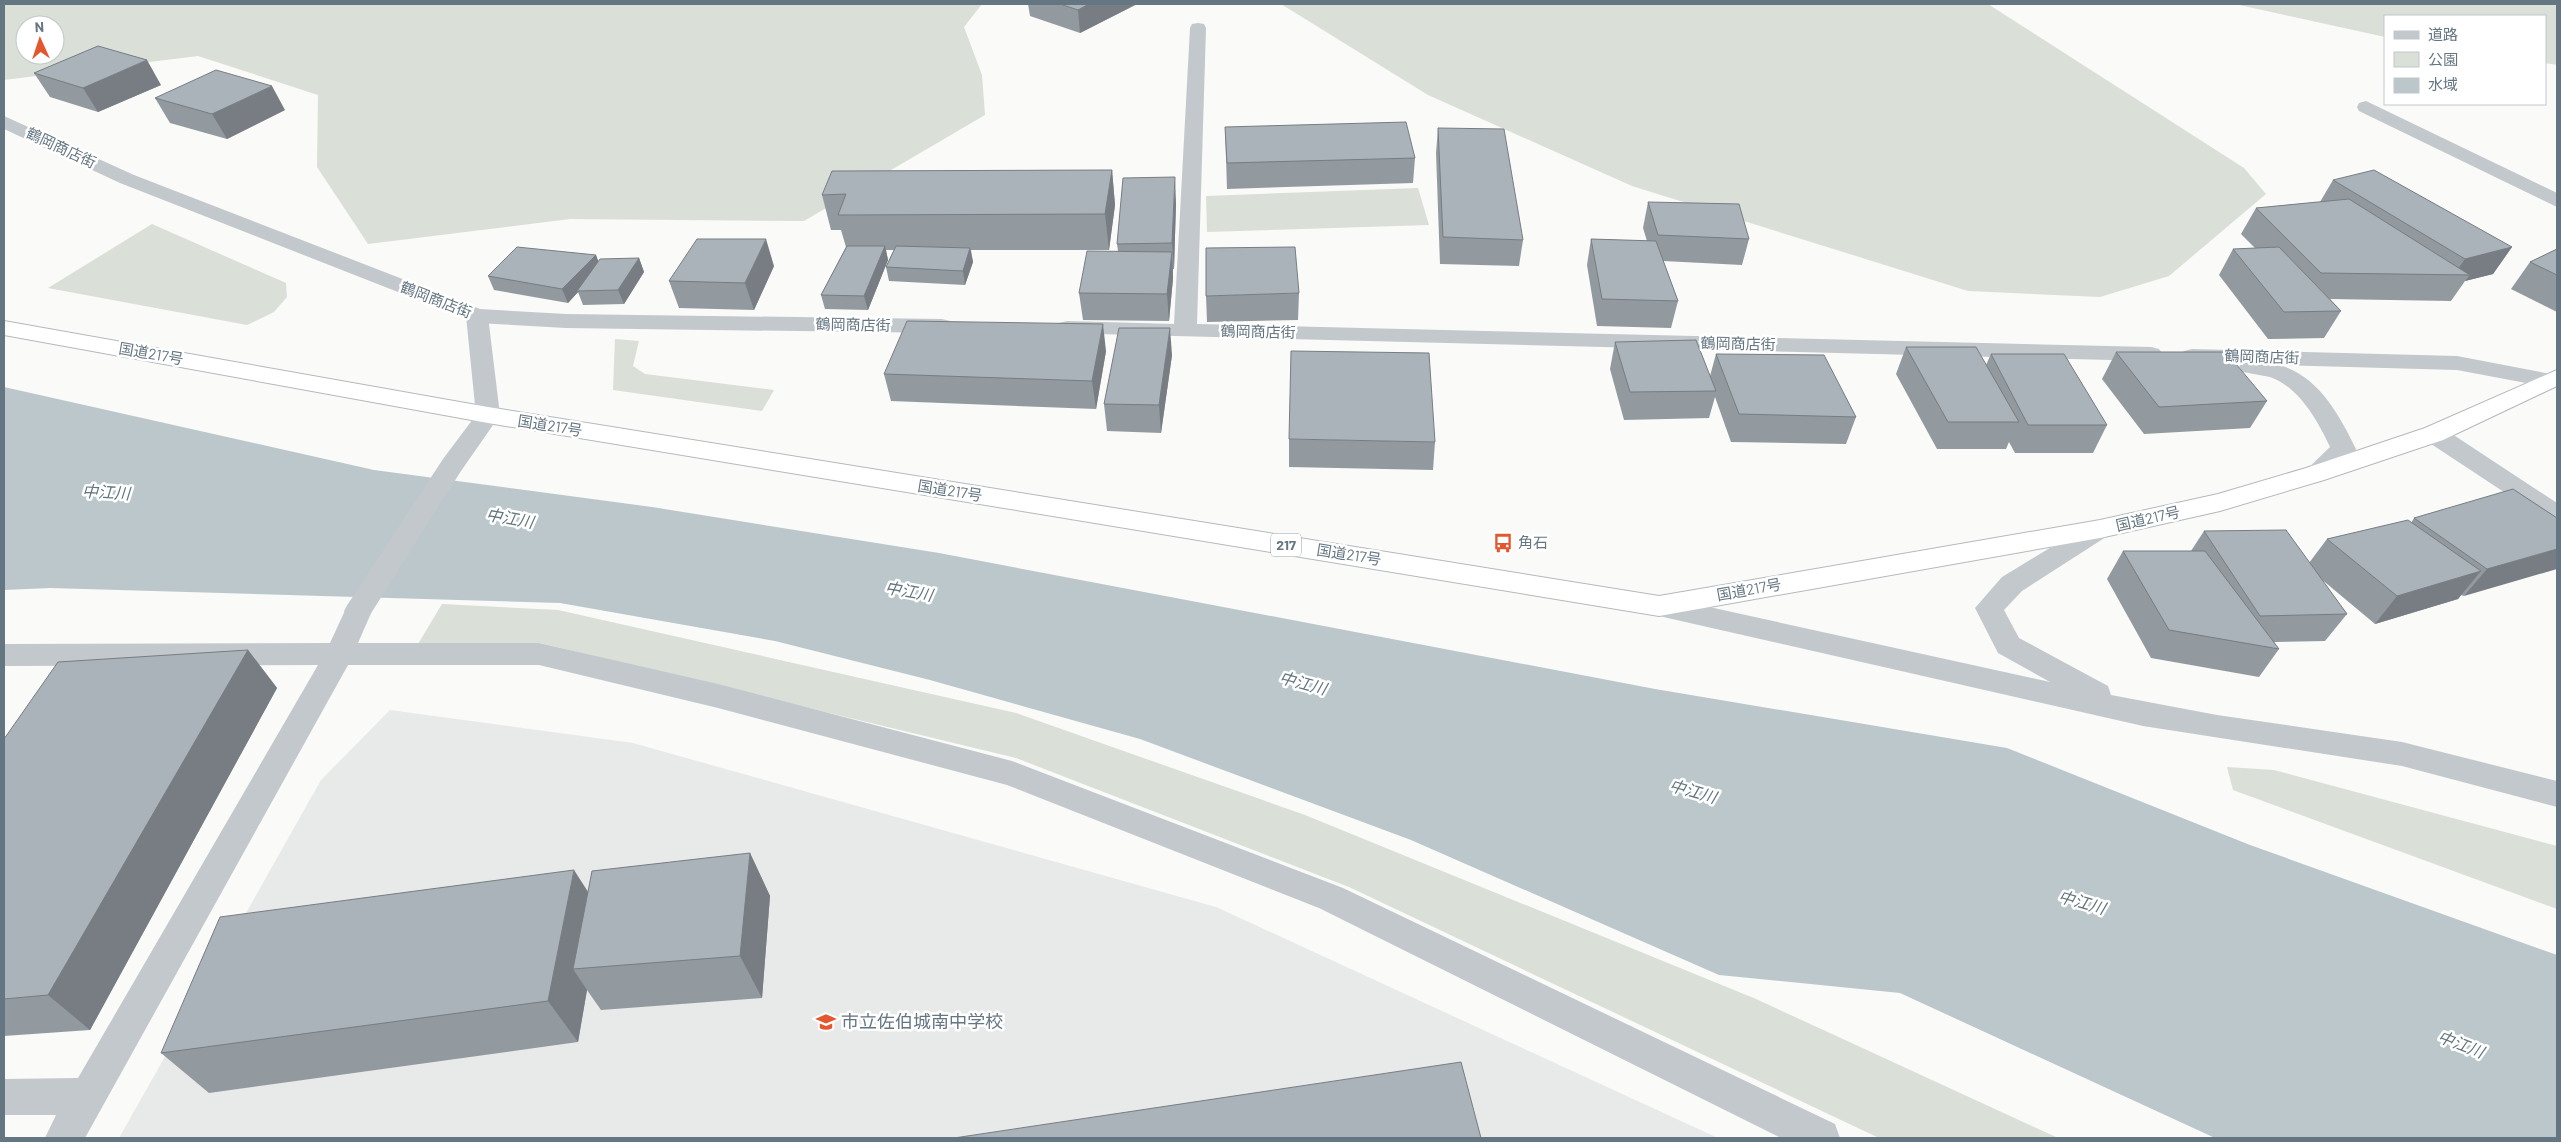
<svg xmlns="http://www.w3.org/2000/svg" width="2561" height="1142" font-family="Barlow,'Noto Sans JP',sans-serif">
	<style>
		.built { fill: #e8e9e9 }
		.green { fill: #dadfd7; fill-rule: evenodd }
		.water { fill: #bbc7cb }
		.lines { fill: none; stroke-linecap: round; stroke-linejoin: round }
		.trunk-casing { stroke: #b4b9bd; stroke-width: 2 }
		.minor { fill: #c3c8cc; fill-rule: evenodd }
		.tertiary { fill: #c3c8cc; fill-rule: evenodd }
		.trunk { fill: #fff; fill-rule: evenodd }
		.wall { fill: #929a9f }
		.shaded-wall { fill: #777d82 }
		.building { fill: #aab3b9; stroke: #777d82 }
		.labels { text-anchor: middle; stroke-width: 5; stroke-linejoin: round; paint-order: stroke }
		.shield { fill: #fff; stroke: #939fa8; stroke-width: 1 }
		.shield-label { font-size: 14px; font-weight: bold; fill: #657683 }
		.street-label { font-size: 15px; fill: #657683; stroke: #fff }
		.poi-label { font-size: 15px; fill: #657683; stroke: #fff; text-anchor: start }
		.water-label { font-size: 16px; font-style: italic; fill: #60757c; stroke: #fff }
		.near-poi-label { font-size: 18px; fill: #657683; stroke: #fff; text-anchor: start }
	</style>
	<rect width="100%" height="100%" fill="#fafaf8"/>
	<path class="built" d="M390,710L633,743L1216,907L1718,1138H119L321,780Z"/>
	<g class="green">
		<path d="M4,4H982L964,27L982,75L985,115L804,221L570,219L368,244L317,167L318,95L198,56L4,80ZM25,25H55V55H25Z"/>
		<path d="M1281,4H1988L2244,168L2266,194L2169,276L2100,297L1968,291L1632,186L1428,95Z"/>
		<path d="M2235,4H2557V65L2545,63V16H2385V37Z"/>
		<path d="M1418,188L1429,225L1207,232L1206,196Z"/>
		<path d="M152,224L286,283L287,297L274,312L247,325L48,288Z"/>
		<path d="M615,339L639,341L633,366L645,374L774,390L762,411L613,390Z"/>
		<path d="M442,604L558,610L1016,713L1305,815L1756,999L2058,1138H1879L1349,887L1016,758L540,643L418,644Z"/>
		<path d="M2227,767L2274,770L2557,846V909L2233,790Z"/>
	</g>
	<path class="water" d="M4,387L374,470L652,507L939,553L1655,689L2007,748L2250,845L2557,955V1138H2215L1900,993L1719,975L1411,840L1140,739L930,680L775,641L560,603L50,588L4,590Z"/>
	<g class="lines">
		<defs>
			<path id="trunk" d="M4,321L488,407L1659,596L2100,520L2218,494L2306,468L2425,428L2557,370V386L2443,440L2324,480L2220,511L2100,538L1659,616L488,423L4,335Z"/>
		</defs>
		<use href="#trunk" class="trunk-casing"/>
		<g class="minor">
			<path d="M1198,23L1204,24L1206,28L1197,324L2151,347L2159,349L2163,354L2159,359L2151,361L1059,333L1056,328L1059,323L1067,321L1174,324L1190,28L1192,24Z"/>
			<path d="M2366,101L2557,193V207L2359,111L2357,107L2359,103Z"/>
			<path d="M4,116L134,175L480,309L566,314L942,319L950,321L953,326L950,331L942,333L566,328L477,323L120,183L4,129Z"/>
			<path d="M2192,349L2457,356L2556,375L2557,384L2548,387L2457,370L2279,365C2318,375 2340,416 2356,449C2345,465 2325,485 2306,480L2302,474L2330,447C2318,421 2299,387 2270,377C2261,375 2252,374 2243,372L2239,367L2241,364L2184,361L2180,356L2184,351Z"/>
			<path d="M2434,426L2443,428L2557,503V524L2548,521L2425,440L2422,434L2425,428Z"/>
			<path d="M358,601L368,604L372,611L358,643H539L718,684L1012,761L1343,888L1835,1124L1840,1138H1781L1319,908L1007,785L718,708L539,665H348L85,1138H45L56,1115H4V1079L78,1078L318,665L4,666V644L330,643L348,604Z"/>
		</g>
		<g class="tertiary">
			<path d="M477,309L485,311L488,316L500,415L461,471L368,618L358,621L348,618L344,611L348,604L443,459L476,415L466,316L469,311Z"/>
			<path d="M2100,520L2109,523L2113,529L2109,535L2022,591L2004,610L2019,638L2108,686L2111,695L2217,715L2402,742L2557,781V807L2402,766L2143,726L1659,616L1649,613L1645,606L1649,599L1659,596L2050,682L1998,653L1975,608L2002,577L2091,523Z"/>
		</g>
		<use href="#trunk" class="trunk"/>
	</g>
	<g class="wall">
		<path d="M1028,4H1137L1080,33L1030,16Z"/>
		<path d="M34,73L161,85L98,112L50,97Z"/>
		<path d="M155,98L285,110L227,139L170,123Z"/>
		<path d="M1225,127L1415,158L1413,183L1227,189Z"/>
		<path d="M1438,128L1523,240L1519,266L1440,264L1436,153Z"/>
		<path d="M1112,170L1115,205L1109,250H971L973,262L965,285L889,281L886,267L894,250H886L888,260L868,310L825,309L821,295L846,247L841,230H831L822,195Z"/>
		<path d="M2333,180L2512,247L2493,274L2465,281L2451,301L2330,299L2341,311L2324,338L2268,339L2219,275L2233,249L2255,248L2241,234L2256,208L2320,202Z"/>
		<path d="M1648,202L1749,239L1742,265L1663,261L1678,301L1671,328L1597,326L1587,265L1591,239L1647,241L1643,228Z"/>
		<path d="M1176,203L1174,269H1173V278L1169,321L1083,320L1079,293L1118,251L1117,244Z"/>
		<path d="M2557,249V312L2511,289L2530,262Z"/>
		<path d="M596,255L598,261L639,258L644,272L624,304L583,305L578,292L568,303L494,290L488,276Z"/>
		<path d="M774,266L754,310L679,308L669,281Z"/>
		<path d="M1299,293L1298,320L1207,322L1206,296Z"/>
		<path d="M1615,342L1710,376L1716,354L1856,417L1846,444L1731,442L1715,397L1709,418L1624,420L1610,369Z"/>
		<path d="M1906,347L1986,365L1991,354L2107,425L2093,453H2015L2009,442L2006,449H1937L1896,374Z"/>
		<path d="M1106,351L1096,409L891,401L884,374Z"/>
		<path d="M2116,352L2267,401L2250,428L2144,434L2102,379Z"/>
		<path d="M1172,355L1161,433L1107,431L1104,404Z"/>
		<path d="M1289,439L1435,442L1433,470L1289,467Z"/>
		<path d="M2414,518H2557L2464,596L2461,595L2458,599L2375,624L2320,578L2347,614L2325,641L2274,642L2279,649L2259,677L2151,658L2107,579L2123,551H2191L2204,531L2309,563L2327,539L2411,523Z"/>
		<path d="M248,650L277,688L90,1030L4,1036V739Z"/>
		<path d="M750,853L770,896L762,998L601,1010L587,990L578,1042L209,1093L161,1053L588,892Z"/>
	</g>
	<g class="shaded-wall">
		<path d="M1089,4H1137L1080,33L1078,10Z"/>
		<path d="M147,60L161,85L98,112L83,88Z"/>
		<path d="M272,86L285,110L227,139L212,114Z"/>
		<path d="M1112,170L1115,205L1109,250L1105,214Z"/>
		<path d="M1175,177L1176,203L1174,269L1172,243Z"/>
		<path d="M766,239L774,266L754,310L745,283Z"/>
		<path d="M885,246L888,260L868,310L864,296Z"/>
		<path d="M2512,247L2493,274L2465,281L2470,275H2454L2465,259Z"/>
		<path d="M970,248L973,262L965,285L963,271Z"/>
		<path d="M1172,252L1173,278L1169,321L1167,294Z"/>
		<path d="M596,255L601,269L577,291L578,292L568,303L562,289Z"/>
		<path d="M639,258L644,272L624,304L618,290Z"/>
		<path d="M1103,324L1106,351L1096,409L1092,381Z"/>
		<path d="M1170,328L1172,355L1161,433L1159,405Z"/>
		<path d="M2557,549V569L2464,596L2487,569Z"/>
		<path d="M2481,571L2458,599L2375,624L2397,596Z"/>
		<path d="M248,650L277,688L90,1030L48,995Z"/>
		<path d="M750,853L770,896L762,998L740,956Z"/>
		<path d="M574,870L601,912L573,969L587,990L578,1042L548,1001Z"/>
	</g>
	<g class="building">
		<path d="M1060,4H1089L1078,10Z"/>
		<path d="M98,46L147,60L83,88L34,73Z"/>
		<path d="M216,70L272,86L212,114L155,98Z"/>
		<path d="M1406,122L1415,158L1227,163L1225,127Z"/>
		<path d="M1438,128L1504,129L1523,240L1443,237Z"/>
		<path d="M1112,170L1105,214L838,215L846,194L822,195L832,171Z"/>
		<path d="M2374,170L2512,247L2465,259L2333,180Z"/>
		<path d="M1175,177L1172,243L1117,244L1123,178Z"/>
		<path d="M2349,199L2470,275L2321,273L2256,208Z"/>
		<path d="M1648,202L1739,204L1749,239L1658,235Z"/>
		<path d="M697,239H766L745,283L669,281Z"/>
		<path d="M1591,239L1656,241L1678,301L1602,299Z"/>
		<path d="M847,246H885L864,296L821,295Z"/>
		<path d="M896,246L970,248L963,271L886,267Z"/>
		<path d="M517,247L596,255L562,289L488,276Z"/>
		<path d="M1295,247L1299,293L1206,296V248Z"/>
		<path d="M2279,247L2341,311L2284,312L2233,249Z"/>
		<path d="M2557,249V275L2530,262Z"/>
		<path d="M1087,251L1172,252L1167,294L1079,293Z"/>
		<path d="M639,258L618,290L577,291L600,259Z"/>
		<path d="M907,321L1103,324L1092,381L884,374Z"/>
		<path d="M1119,328H1170L1159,405L1104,404Z"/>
		<path d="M1696,340L1716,391L1630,392L1615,342Z"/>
		<path d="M1906,347H1976L2019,422H1948Z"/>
		<path d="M1291,351L1429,353L1435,442L1289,439Z"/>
		<path d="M2116,352H2226L2267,401L2159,407Z"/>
		<path d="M1716,354L1824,355L1856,417L1739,414Z"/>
		<path d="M1991,354H2064L2107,425H2028Z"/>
		<path d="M2513,489L2557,518V549L2487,569L2414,518Z"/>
		<path d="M2408,520L2481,571L2397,596L2327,539Z"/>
		<path d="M2286,530L2347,614L2260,616L2204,531Z"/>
		<path d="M2123,551H2205L2279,649L2169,630Z"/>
		<path d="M248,650L48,995L4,999V739L58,662Z"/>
		<path d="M750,853L740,956L573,969L592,871Z"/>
		<path d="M574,870L548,1001L161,1053L220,917Z"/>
		<path d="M1461,1062L1481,1138H954Z"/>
	</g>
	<defs>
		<symbol id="bus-bare" viewBox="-9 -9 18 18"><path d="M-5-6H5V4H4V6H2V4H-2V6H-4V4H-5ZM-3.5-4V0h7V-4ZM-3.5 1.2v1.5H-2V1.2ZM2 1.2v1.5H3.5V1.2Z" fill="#e4572e" stroke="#fff" stroke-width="2.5" paint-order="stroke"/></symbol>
		<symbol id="school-bare" viewBox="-9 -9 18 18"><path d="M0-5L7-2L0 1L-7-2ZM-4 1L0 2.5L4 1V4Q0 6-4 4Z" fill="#e4572e" stroke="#fff" stroke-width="2.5" paint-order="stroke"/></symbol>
	</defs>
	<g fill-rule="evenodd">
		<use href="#bus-bare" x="1489" y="529" width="28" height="28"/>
		<use href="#school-bare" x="812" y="1008" width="28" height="28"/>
	</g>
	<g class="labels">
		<rect class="shield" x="1271" y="533.5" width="30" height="23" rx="4"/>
		<g class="shield-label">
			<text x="1286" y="550">217</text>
		</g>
		<g class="street-label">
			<text transform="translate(61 148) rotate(25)" y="5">鶴岡商店街</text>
			<text transform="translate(436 300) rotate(21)" y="5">鶴岡商店街</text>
			<text transform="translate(853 325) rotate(1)" y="5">鶴岡商店街</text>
			<text transform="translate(1258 332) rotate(1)" y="5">鶴岡商店街</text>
			<text transform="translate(1738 344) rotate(1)" y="5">鶴岡商店街</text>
			<text transform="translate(151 354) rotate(10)" y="5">国道217号</text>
			<text transform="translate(2262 357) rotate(2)" y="5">鶴岡商店街</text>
			<text transform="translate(550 426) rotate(9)" y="5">国道217号</text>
			<text transform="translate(950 491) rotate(9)" y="5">国道217号</text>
			<text transform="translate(2148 519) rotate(-13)" y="5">国道217号</text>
			<text transform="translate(1349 555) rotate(9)" y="5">国道217号</text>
			<text transform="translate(1749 590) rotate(-10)" y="5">国道217号</text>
		</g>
		<g class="poi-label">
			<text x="1518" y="548">角石</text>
		</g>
		<g class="water-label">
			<text transform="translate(106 492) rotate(3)" y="6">中江川</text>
			<text transform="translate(510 518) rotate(10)" y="6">中江川</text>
			<text transform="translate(909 591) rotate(10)" y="6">中江川</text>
			<text transform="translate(1303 683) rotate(15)" y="6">中江川</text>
			<text transform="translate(1693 791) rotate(16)" y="6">中江川</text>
			<text transform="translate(2082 902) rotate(16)" y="6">中江川</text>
			<text transform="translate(2461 1044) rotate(21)" y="6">中江川</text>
		</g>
		<g class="near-poi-label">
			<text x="841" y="1028">市立佐伯城南中学校</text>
		</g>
	</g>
	<rect width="2561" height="1142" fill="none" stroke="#657683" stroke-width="10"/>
	<rect x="2384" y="15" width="162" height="90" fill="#ffffff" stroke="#c1c8cd"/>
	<rect x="2394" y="31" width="25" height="8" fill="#c3c8cc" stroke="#c1c8cd"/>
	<text x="2428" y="40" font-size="15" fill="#657683">道路</text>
	<rect x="2394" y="52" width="25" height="15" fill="#dadfd7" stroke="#c1c8cd"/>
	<text x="2428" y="65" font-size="15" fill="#657683">公園</text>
	<rect x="2394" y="78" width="25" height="15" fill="#bbc7cb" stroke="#c1c8cd"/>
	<text x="2428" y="90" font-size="15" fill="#657683">水域</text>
	<g transform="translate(40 40) rotate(357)"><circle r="24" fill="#ffffff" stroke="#c1c8cd"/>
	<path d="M0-4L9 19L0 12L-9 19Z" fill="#e4572e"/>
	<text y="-8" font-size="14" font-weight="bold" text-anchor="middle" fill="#657683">N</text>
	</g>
</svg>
